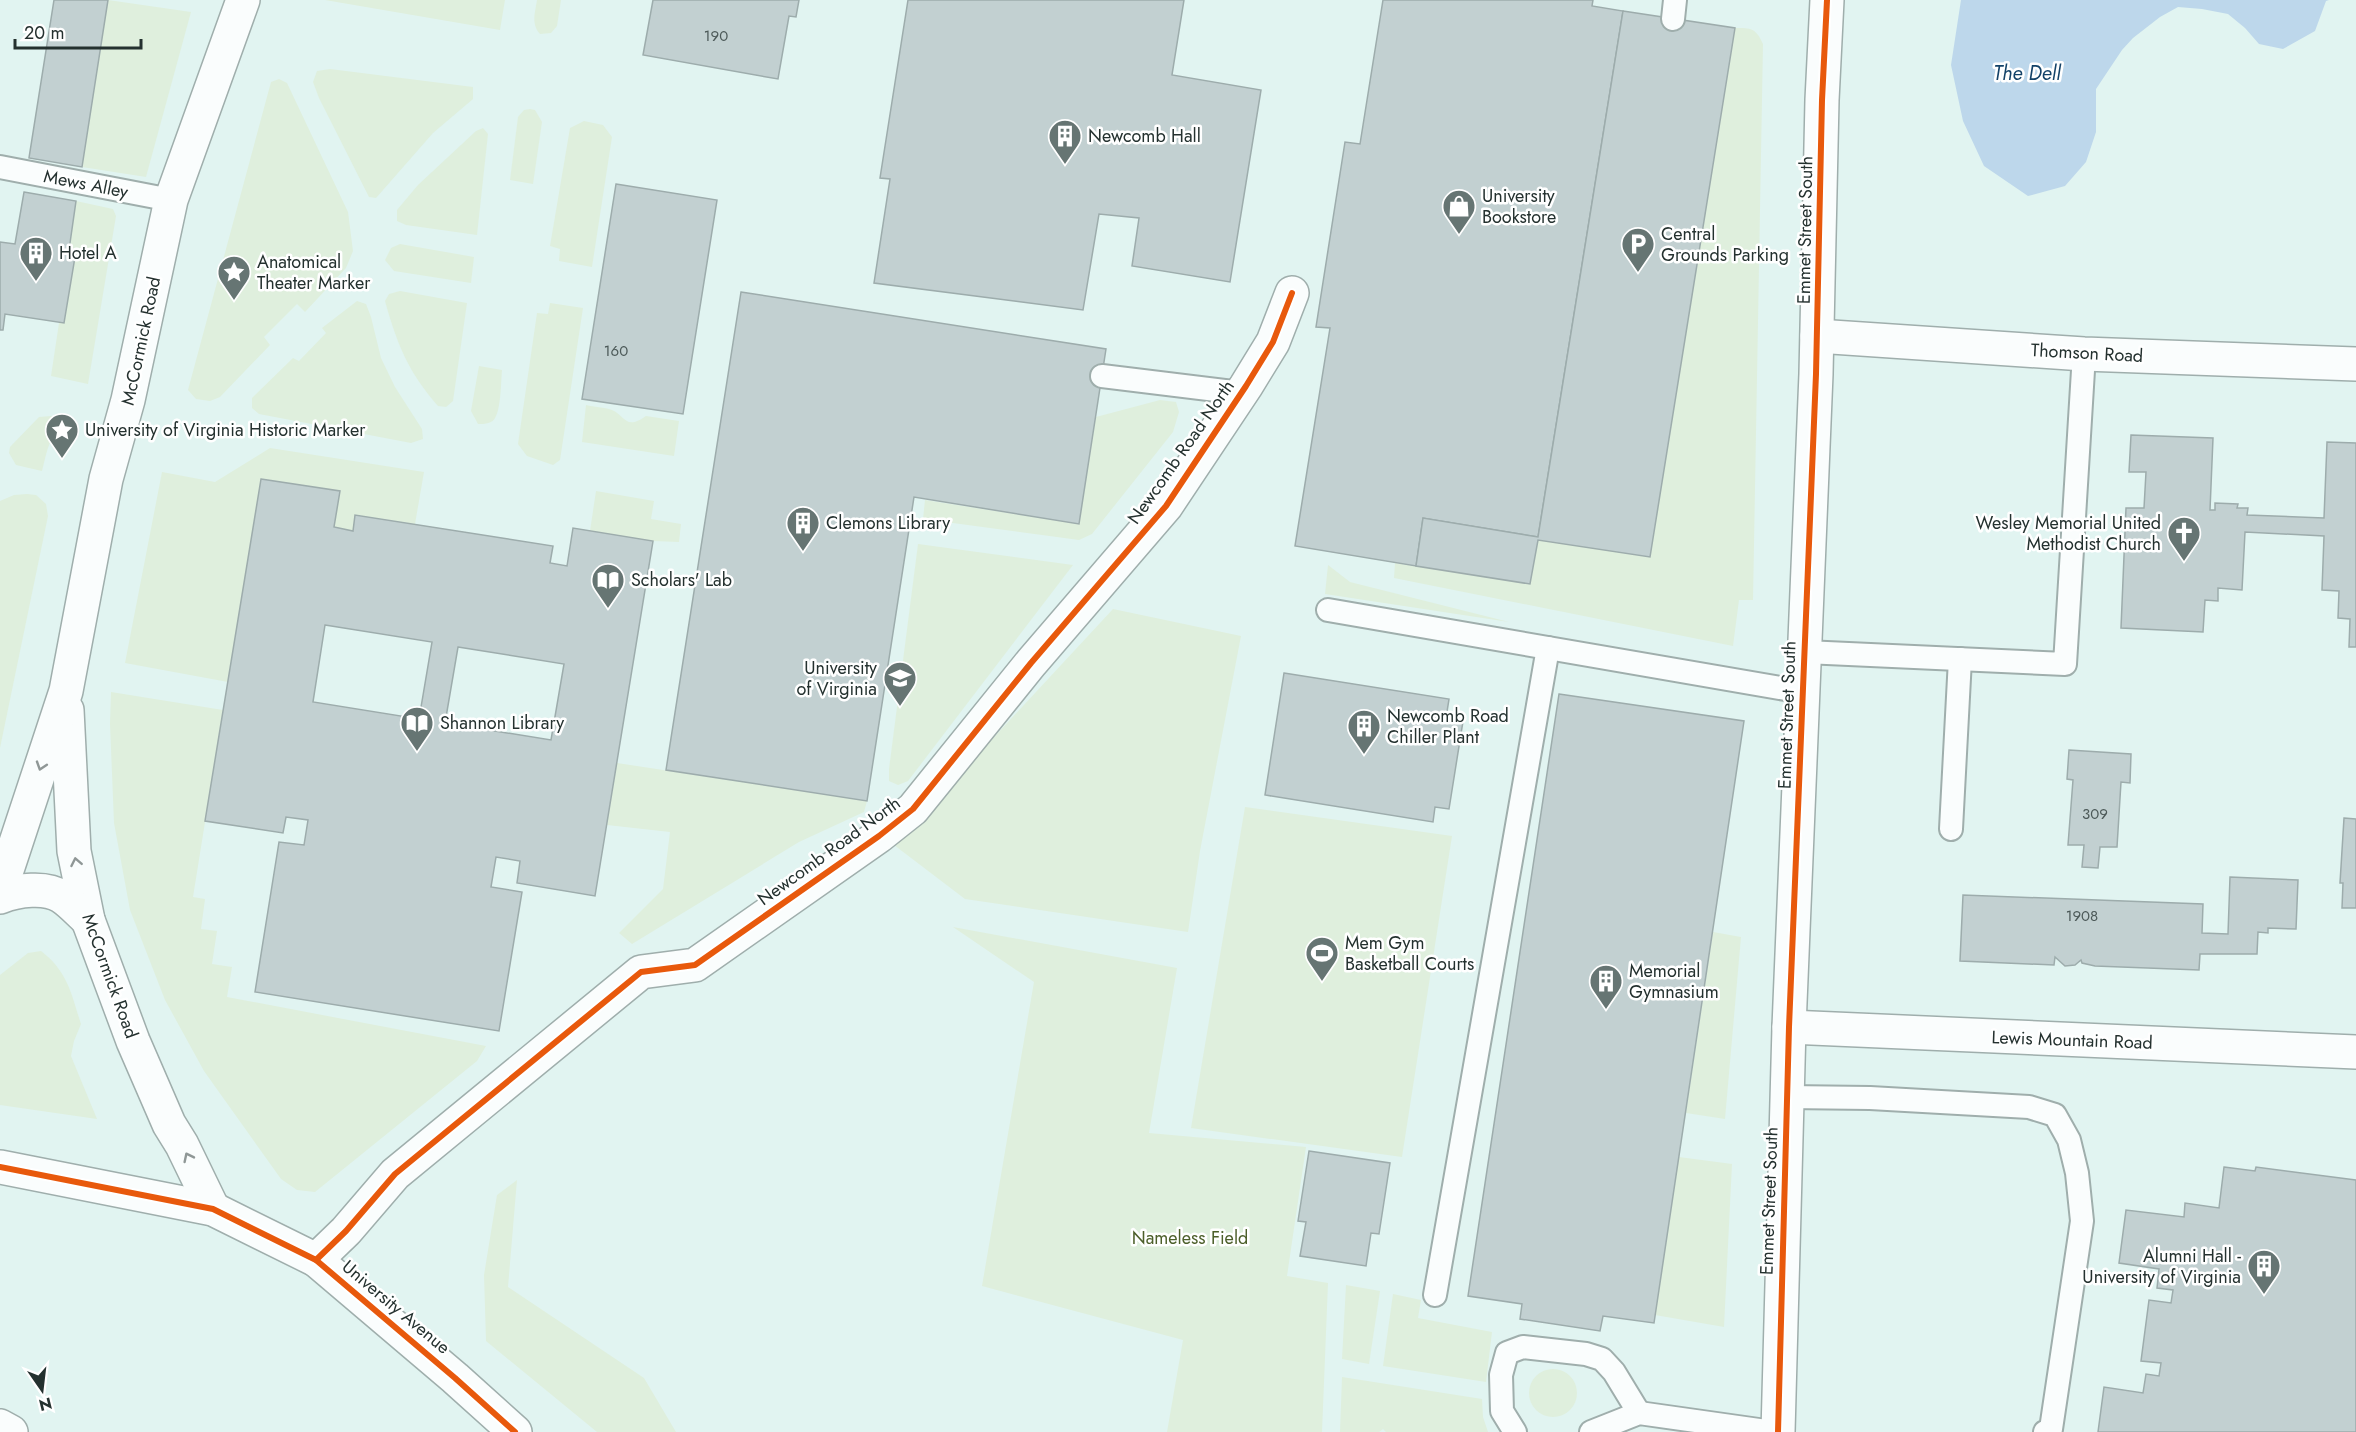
<svg xmlns="http://www.w3.org/2000/svg" width="2356" height="1432" font-family="Jost,sans-serif">
	<style>
		.green { fill: #dfefdd }
		.water { fill: #bdd7eb }
		.building { fill: #c2d0d1; stroke: #9dacac; stroke-width: 1.5; fill-rule: evenodd }
		.lines { fill: none; stroke-linecap: round; stroke-linejoin: round }
		.lane-casing { stroke: #9faeac; stroke-width: 26 }
		.street-casing { stroke: #9faeac; stroke-width: 36 }
		.secondary-casing { stroke: #9faeac; stroke-width: 36 }
		.primary-casing { stroke: #9faeac; stroke-width: 36 }
		.lane { stroke: #fafdfd; stroke-width: 22 }
		.street { stroke: #fafdfd; stroke-width: 33 }
		.secondary { stroke: #fafdfd; stroke-width: 33 }
		.primary { stroke: #fafdfd; stroke-width: 33 }
		.cycleway-casing { stroke: #fff; stroke-width: 10 }
		.cycleway { stroke: #e8590c; stroke-width: 6 }
		.oneway { stroke: #8f9796 }
		.labels { text-anchor: middle; stroke-width: 5; stroke-linejoin: round; paint-order: stroke }
		.number-label { font-size: 15px; fill: #4c5958 }
		.poi-label { font-size: 18px; fill: #24312f; stroke: #fff; text-anchor: start }
		.street-label { font-size: 18px; fill: #24312f; stroke: #fff }
		.park-label { font-size: 18px; fill: #4c5f2a; stroke: #fff }
		.water-label { font-size: 20px; font-style: italic; fill: #134268; stroke: #fff }
	</style>
	<rect width="100%" height="100%" fill="#e1f4f1"/>
	<g class="green">
		<path d="M108,0L191,12L146,177L82,167Z"/>
		<path d="M325,0H505L500,30Z"/>
		<path d="M537,0H561L557,26L551,33L540,34C531,24 535,13 537,0Z"/>
		<path d="M1735,28C1751,28 1756,28 1763,44L1753,600H1739L1733,646L1394,578L1395,563L1530,584L1538,540L1650,557Z"/>
		<path d="M330,69L473,87V99L433,133L376,198L369,197L319,98L313,82L317,71Z"/>
		<path d="M279,79L287,83L348,212L353,251L346,268L305,312L297,304L264,337L270,345L220,397L210,401L196,399L188,390L271,82Z"/>
		<path d="M530,109L535,110L542,122L533,184L510,180L518,117L524,110Z"/>
		<path d="M584,121L603,125L612,137L592,267L559,261L560,249L550,246L570,128Z"/>
		<path d="M483,128L488,134L477,235L406,225L397,221V210L418,185L476,131Z"/>
		<path d="M76,201L113,209L116,216L88,384L51,376L59,323H64L76,251L69,250Z"/>
		<path d="M400,244L474,257L471,283L394,271L385,260L391,248Z"/>
		<path d="M400,291L467,303L453,401L446,407L438,406C408,372 397,344 385,301L389,294Z"/>
		<path d="M357,301L366,304L371,317L381,358L395,387L422,429L423,439L411,443L259,414L252,408V398L293,358L299,361L326,333L322,328Z"/>
		<path d="M550,303L583,308L560,460L553,465L527,456L518,444L537,313L548,314Z"/>
		<path d="M479,366L502,370C501,382 501,406 496,416C493,424 485,424 478,424L471,411Z"/>
		<path d="M1160,400L1176,402L1179,412L1173,432L1092,534L1079,540L923,519L925,500L1078,524L1096,417Z"/>
		<path d="M586,405C594,407 604,407 612,410C625,415 625,431 646,416L679,421L674,456L582,442Z"/>
		<path d="M51,416L59,419L65,425C48,436 47,453 42,471L16,465L9,453L10,447L39,417Z"/>
		<path d="M270,448L424,472L415,524L356,515L353,531L334,527L340,491L261,479L228,682L125,663L162,472L215,482Z"/>
		<path d="M596,491L654,501L651,519L681,524L679,542L653,541L590,531Z"/>
		<path d="M27,494L36,495L46,504L48,516L0,748V501L14,495Z"/>
		<path d="M918,544L1073,565L908,781L898,785L889,781V769Z"/>
		<path d="M1328,565L1350,582L1509,622L1325,594Z"/>
		<path d="M1113,609L1241,636L1200,851L1188,932L965,899L894,845Z"/>
		<path d="M111,692L223,710L193,897L205,899L201,929L217,931L212,964L232,967L227,997L486,1046L477,1061L315,1192L297,1190L281,1179L204,1071L165,1000L130,910L114,823L110,724Z"/>
		<path d="M617,763L867,801L864,812L799,842L632,944L619,933L663,889L670,832L607,825Z"/>
		<path d="M1245,807L1452,836L1402,1157L1191,1128Z"/>
		<path d="M953,927L1177,968L1149,1133L1306,1147L1287,1276L1328,1283L1322,1432H1167L1183,1340L982,1286L1034,982Z"/>
		<path d="M1713,932L1741,937L1725,1119L1686,1113Z"/>
		<path d="M41,951C68,972 71,993 81,1024L74,1041L71,1056L97,1119L0,1105V975L28,953Z"/>
		<path d="M1679,1157L1732,1164L1724,1327L1655,1315Z"/>
		<path d="M517,1180L508,1287L644,1378L676,1432H597L486,1341L484,1275L497,1195Z"/>
		<path d="M1346,1285L1380,1291L1369,1364L1342,1359Z"/>
		<path d="M1393,1294L1421,1300L1418,1318L1492,1332L1486,1382L1383,1366Z"/>
		<circle cx="1553" cy="1393" r="24"/>
		<path d="M1342,1377L1482,1399L1483,1417L1488,1432H1386L1383,1429L1379,1432H1340Z"/>
	</g>
	<path class="water" d="M1961,0H2329L2326,1L2315,31L2283,49L2259,44L2245,28L2228,14L2202,9L2178,7L2160,17L2133,38L2122,50L2096,89V132L2086,162L2065,186L2028,196L1984,166L1963,121L1951,65Z"/>
	<g class="building">
		<path d="M54,0H108L82,167L29,158Z"/>
		<path d="M653,0H799L796,17L789,16L778,79L643,55Z"/>
		<path d="M908,0H1184L1172,75L1261,90L1230,282L1132,266L1139,218L1099,214L1083,310L874,283L890,179L880,178Z"/>
		<path d="M1383,0H1593L1592,6L1623,11L1538,537L1423,518L1416,566L1295,546L1330,328L1316,327L1345,142L1360,144Z"/>
		<path d="M1623,11L1735,28L1650,557L1538,540L1530,584L1416,566L1423,518L1538,537Z"/>
		<path d="M616,184L717,200L683,414L582,399Z"/>
		<path d="M24,192L76,201L69,250L76,251L64,323L5,314L3,330H0V242L15,244Z"/>
		<path d="M741,292L1106,349L1079,524L914,497L867,801L666,770Z"/>
		<path d="M2131,435L2213,438L2210,510H2215V503L2238,504L2237,508H2248L2247,515L2324,518L2327,442L2356,443V647H2349L2350,619L2338,618L2339,591L2322,590L2324,536L2245,532L2242,590L2218,588V601L2205,600L2203,632L2121,628L2126,508H2144L2146,472H2129Z"/>
		<path d="M261,479L340,491L334,527L353,531L355,515L553,546L550,563L567,566L573,528L653,541L595,896L517,883L520,861L496,857L491,887L522,892L499,1031L255,992L279,842L304,845L308,820L286,817L283,833L205,821ZM325,625L432,642L419,719L313,702ZM458,647L564,664L551,740L445,723Z"/>
		<path d="M1284,673L1449,699L1447,712L1464,715L1449,809L1435,807L1433,822L1265,795Z"/>
		<path d="M1559,694L1744,721L1654,1323L1603,1316L1600,1331L1520,1319L1522,1304L1468,1296Z"/>
		<path d="M2069,750L2131,754L2130,783L2121,782L2117,847H2100L2098,868L2082,867L2084,845H2068L2073,780L2067,779Z"/>
		<path d="M2344,818L2356,819V908H2342L2343,883H2340Z"/>
		<path d="M2230,877L2298,880L2296,929L2268,928V933L2258,932L2257,954H2200L2199,970L2095,966L2082,963L2081,960L2075,965L2065,966L2055,957L2054,965L1960,961L1963,895L2203,904L2202,933L2228,934Z"/>
		<path d="M1309,1151L1390,1163L1379,1234L1371,1233L1366,1266L1300,1256L1306,1222L1298,1221Z"/>
		<path d="M2224,1167L2255,1171L2256,1167L2356,1180V1432H2098L2104,1387L2143,1393L2146,1374L2159,1376L2161,1363L2141,1361L2149,1300L2171,1303L2173,1290L2157,1288L2159,1269L2119,1263L2126,1210L2184,1217L2185,1203L2219,1208Z"/>
	</g>
	<g class="lines">
		<defs>
			<g id="lane">
				<path d="M1673,19L1675,0"/>
				<path d="M0,167L171,200"/>
				<path d="M1102,376L1241,393"/>
				<path d="M1328,610L1803,692"/>
				<path d="M1805,652L2065,664L2084,354"/>
				<path d="M1951,829L1960,659"/>
				<path d="M1787,1097L1870,1098L2029,1107L2055,1115L2069,1140L2077,1173L2082,1221L2051,1429L2045,1432"/>
				<path d="M1435,1295L1548,648"/>
				<path d="M1515,1432L1502,1411L1501,1375L1507,1353L1523,1347L1586,1354L1602,1359L1614,1372L1639,1413"/>
				<path d="M1591,1432L1639,1413L1773,1432"/>
			</g>
			<g id="street">
				<path d="M1817,336L2084,354L2356,364"/>
				<path d="M1789,1027L2356,1052"/>
				<path d="M316,1260L346,1231L395,1174L641,972L695,965L879,836L913,809L1031,663L1166,506L1246,386L1273,342L1292,293"/>
				<path d="M0,1426L11,1432"/>
			</g>
			<g id="secondary">
				<path d="M67,710L74,851L88,920L133,1041L169,1124L182,1145L213,1209"/>
				<path d="M0,891L66,691L106,479L128,400L171,200L243,0"/>
				<path d="M0,897C17,890 46,886 62,897C71,903 79,912 88,920"/>
			</g>
			<g id="primary">
				<path d="M0,1167L213,1209L316,1260L455,1378L515,1432"/>
				<path d="M1778,1432L1789,1027L1816,374L1822,100L1827,0"/>
			</g>
		</defs>
		<use href="#lane" class="lane-casing"/>
		<use href="#street" class="street-casing"/>
		<use href="#secondary" class="secondary-casing"/>
		<use href="#primary" class="primary-casing"/>
		<use href="#lane" class="lane"/>
		<use href="#street" class="street"/>
		<use href="#secondary" class="secondary"/>
		<use href="#primary" class="primary"/>
		<defs>
			<g id="cycleway">
				<path d="M0,1167L213,1209L316,1260L455,1378L515,1432"/>
				<path d="M316,1260L346,1231L395,1174L641,972L695,965L879,836L913,809L1031,663L1166,506L1246,386L1273,342L1292,293"/>
				<path d="M1778,1432L1789,1027L1816,374L1822,100L1827,0"/>
			</g>
		</defs>
		<use href="#cycleway" class="cycleway-casing"/>
		<use href="#cycleway" class="cycleway"/>
	</g>
	<defs><path id="oneway-chevron" d="M-2-3.5L2.5 0L-2 3.5" fill="none" stroke-width="1.6" stroke-linecap="round" stroke-linejoin="round" transform="scale(1.5)"/></defs>
	<g class="oneway">
		<use href="#oneway-chevron" transform="translate(41 766) rotate(108)"/>
		<use href="#oneway-chevron" transform="translate(76 862) rotate(-101)"/>
		<use href="#oneway-chevron" transform="translate(188 1157) rotate(-116)"/>
	</g>
	<defs>
		<symbol id="building-pin" viewBox="-11 -11 22 30"><path d="M0 17L-7.5 6A9.5 9.5 0 1 1 7.5 6Z" fill="#667573" stroke="#fff"/><path d="M-4-6H4V6H1V3H-1V6H-4ZM-2.5-4.3h1.7v1.8h-1.7ZM.8-4.3h1.7v1.8H.8ZM-2.5-1h1.7V.8h-1.7ZM.8-1h1.7V.8H.8Z" fill="#fff"/></symbol>
		<symbol id="shop-pin" viewBox="-11 -11 22 30"><path d="M0 17L-7.5 6A9.5 9.5 0 1 1 7.5 6Z" fill="#667573" stroke="#fff"/><path d="M-5-2.5h2.3a2.7 3.5 0 0 1 5.4 0H5L5.5 6h-11ZM-1.5-2.5h3a1.5 2.3 0 0 0-3 0Z" fill="#fff"/></symbol>
		<symbol id="parking-pin" viewBox="-11 -11 22 30"><path d="M0 17L-7.5 6A9.5 9.5 0 1 1 7.5 6Z" fill="#667573" stroke="#fff"/><path d="M-3.5-5.5H1a3.5 3.5 0 0 1 0 7H-1V5.5H-3.5ZM-1-3.4V-.6H.8a1.4 1.4 0 0 0 0-2.8Z" fill="#fff"/></symbol>
		<symbol id="sight-pin" viewBox="-11 -11 22 30"><path d="M0 17L-7.5 6A9.5 9.5 0 1 1 7.5 6Z" fill="#667573" stroke="#fff"/><path d="M0-6L1.8-2.2L6-1.7L2.9 1.2L3.7 5.4L0 3.3L-3.7 5.4L-2.9 1.2L-6-1.7L-1.8-2.2Z" fill="#fff"/></symbol>
		<symbol id="church-pin" viewBox="-11 -11 22 30"><path d="M0 17L-7.5 6A9.5 9.5 0 1 1 7.5 6Z" fill="#667573" stroke="#fff"/><path d="M-1.2-6h2.4v3.5h3.3v2.4h-3.3V6h-2.4V-.1h-3.3v-2.4h3.3Z" fill="#fff"/></symbol>
		<symbol id="library-pin" viewBox="-11 -11 22 30"><path d="M0 17L-7.5 6A9.5 9.5 0 1 1 7.5 6Z" fill="#667573" stroke="#fff"/><path d="M-6-4Q-3-5.5-.7-3.5V5Q-3 3-6 4ZM6-4Q3-5.5 .7-3.5V5Q3 3 6 4Z" fill="#fff"/></symbol>
		<symbol id="university-pin" viewBox="-11 -11 22 30"><path d="M0 17L-7.5 6A9.5 9.5 0 1 1 7.5 6Z" fill="#667573" stroke="#fff"/><path d="M0-5L7-2L0 1L-7-2ZM-4 1L0 2.5L4 1V4Q0 6-4 4Z" fill="#fff"/></symbol>
		<symbol id="stadium-pin" viewBox="-11 -11 22 30"><path d="M0 17L-7.5 6A9.5 9.5 0 1 1 7.5 6Z" fill="#667573" stroke="#fff"/><path d="M0-5a6.5 5 0 1 0 0 10a6.5 5 0 1 0 0-10ZM-3.5-1.8h7v3.6h-7Z" fill="#fff"/></symbol>
	</defs>
	<g fill-rule="evenodd">
		<use href="#building-pin" x="1046" y="117" width="38" height="52"/>
		<use href="#shop-pin" x="1440" y="187" width="38" height="52"/>
		<use href="#parking-pin" x="1619" y="225" width="38" height="52"/>
		<use href="#building-pin" x="17" y="234" width="38" height="52"/>
		<use href="#sight-pin" x="215" y="253" width="38" height="52"/>
		<use href="#sight-pin" x="43" y="411" width="38" height="52"/>
		<use href="#building-pin" x="784" y="504" width="38" height="52"/>
		<use href="#church-pin" x="2165" y="514" width="38" height="52"/>
		<use href="#library-pin" x="589" y="561" width="38" height="52"/>
		<use href="#university-pin" x="881" y="659" width="38" height="52"/>
		<use href="#library-pin" x="398" y="704" width="38" height="52"/>
		<use href="#building-pin" x="1345" y="707" width="38" height="52"/>
		<use href="#stadium-pin" x="1303" y="934" width="38" height="52"/>
		<use href="#building-pin" x="1587" y="962" width="38" height="52"/>
		<use href="#building-pin" x="2245" y="1247" width="38" height="52"/>
	</g>
	<g class="labels">
		<g class="number-label">
			<text x="716" y="41">190</text>
			<text x="616" y="356">160</text>
			<text x="2095" y="819">309</text>
			<text x="2082" y="921">1908</text>
		</g>
		<g class="poi-label">
			<text x="1088" y="142">Newcomb Hall</text>
			<text x="1482" y="202">University<tspan x="1482" dy="21">Bookstore</tspan></text>
			<text x="1661" y="240">Central<tspan x="1661" dy="21">Grounds Parking</tspan></text>
			<text x="59" y="259">Hotel A</text>
			<text x="257" y="268">Anatomical<tspan x="257" dy="21">Theater Marker</tspan></text>
			<text x="85" y="436">University of Virginia Historic Marker</text>
			<text x="826" y="529">Clemons Library</text>
			<text x="2161" y="529" text-anchor="end">Wesley Memorial United<tspan x="2161" dy="21">Methodist Church</tspan></text>
			<text x="631" y="586">Scholars' Lab</text>
			<text x="877" y="674" text-anchor="end">University<tspan x="877" dy="21">of Virginia</tspan></text>
			<text x="1387" y="722">Newcomb Road<tspan x="1387" dy="21">Chiller Plant</tspan></text>
			<text x="440" y="729">Shannon Library</text>
			<text x="1345" y="949">Mem Gym<tspan x="1345" dy="21">Basketball Courts</tspan></text>
			<text x="1629" y="977">Memorial<tspan x="1629" dy="21">Gymnasium</tspan></text>
			<text x="2241" y="1262" text-anchor="end">Alumni Hall -<tspan x="2241" dy="21">University of Virginia</tspan></text>
		</g>
		<g class="street-label">
			<text transform="translate(86 184) rotate(11)" y="6">Mews Alley</text>
			<text transform="translate(1805 230) rotate(-89)" y="6">Emmet Street South</text>
			<text transform="translate(141 341) rotate(-78)" y="6">McCormick Road</text>
			<text transform="translate(2087 353) rotate(3)" y="6">Thomson Road</text>
			<text transform="translate(1181 452) rotate(-55)" y="6">Newcomb Road North</text>
			<text transform="translate(1787 715) rotate(-88)" y="6">Emmet Street South</text>
			<text transform="translate(829 851) rotate(-36)" y="6">Newcomb Road North</text>
			<text transform="translate(110 976) rotate(70)" y="6">McCormick Road</text>
			<text transform="translate(2072 1040) rotate(2)" y="6">Lewis Mountain Road</text>
			<text transform="translate(1769 1201) rotate(-88)" y="6">Emmet Street South</text>
			<text transform="translate(396 1307) rotate(40)" y="6">University Avenue</text>
		</g>
		<g class="park-label">
			<text x="1190" y="1244">Nameless Field</text>
		</g>
		<g class="water-label">
			<text x="2027" y="80">The Dell</text>
		</g>
	</g>
	<g transform="translate(42 1390) rotate(166)" stroke="#ffffff" stroke-width="4.5" paint-order="stroke">
	<path d="M0-4.5L10 22L0 15L-10 22Z" fill="#24312f"/>
	<text y="-9" font-size="16" font-weight="bold" text-anchor="middle" fill="#24312f">N</text>
	</g>
	<path d="M15 39v9h126v-9" fill="none" stroke="#24312f" stroke-width="3"/>
	<text x="24" y="39" font-size="18" fill="#24312f" stroke="#ffffff" stroke-width="4.5" paint-order="stroke">20 m</text>
</svg>
